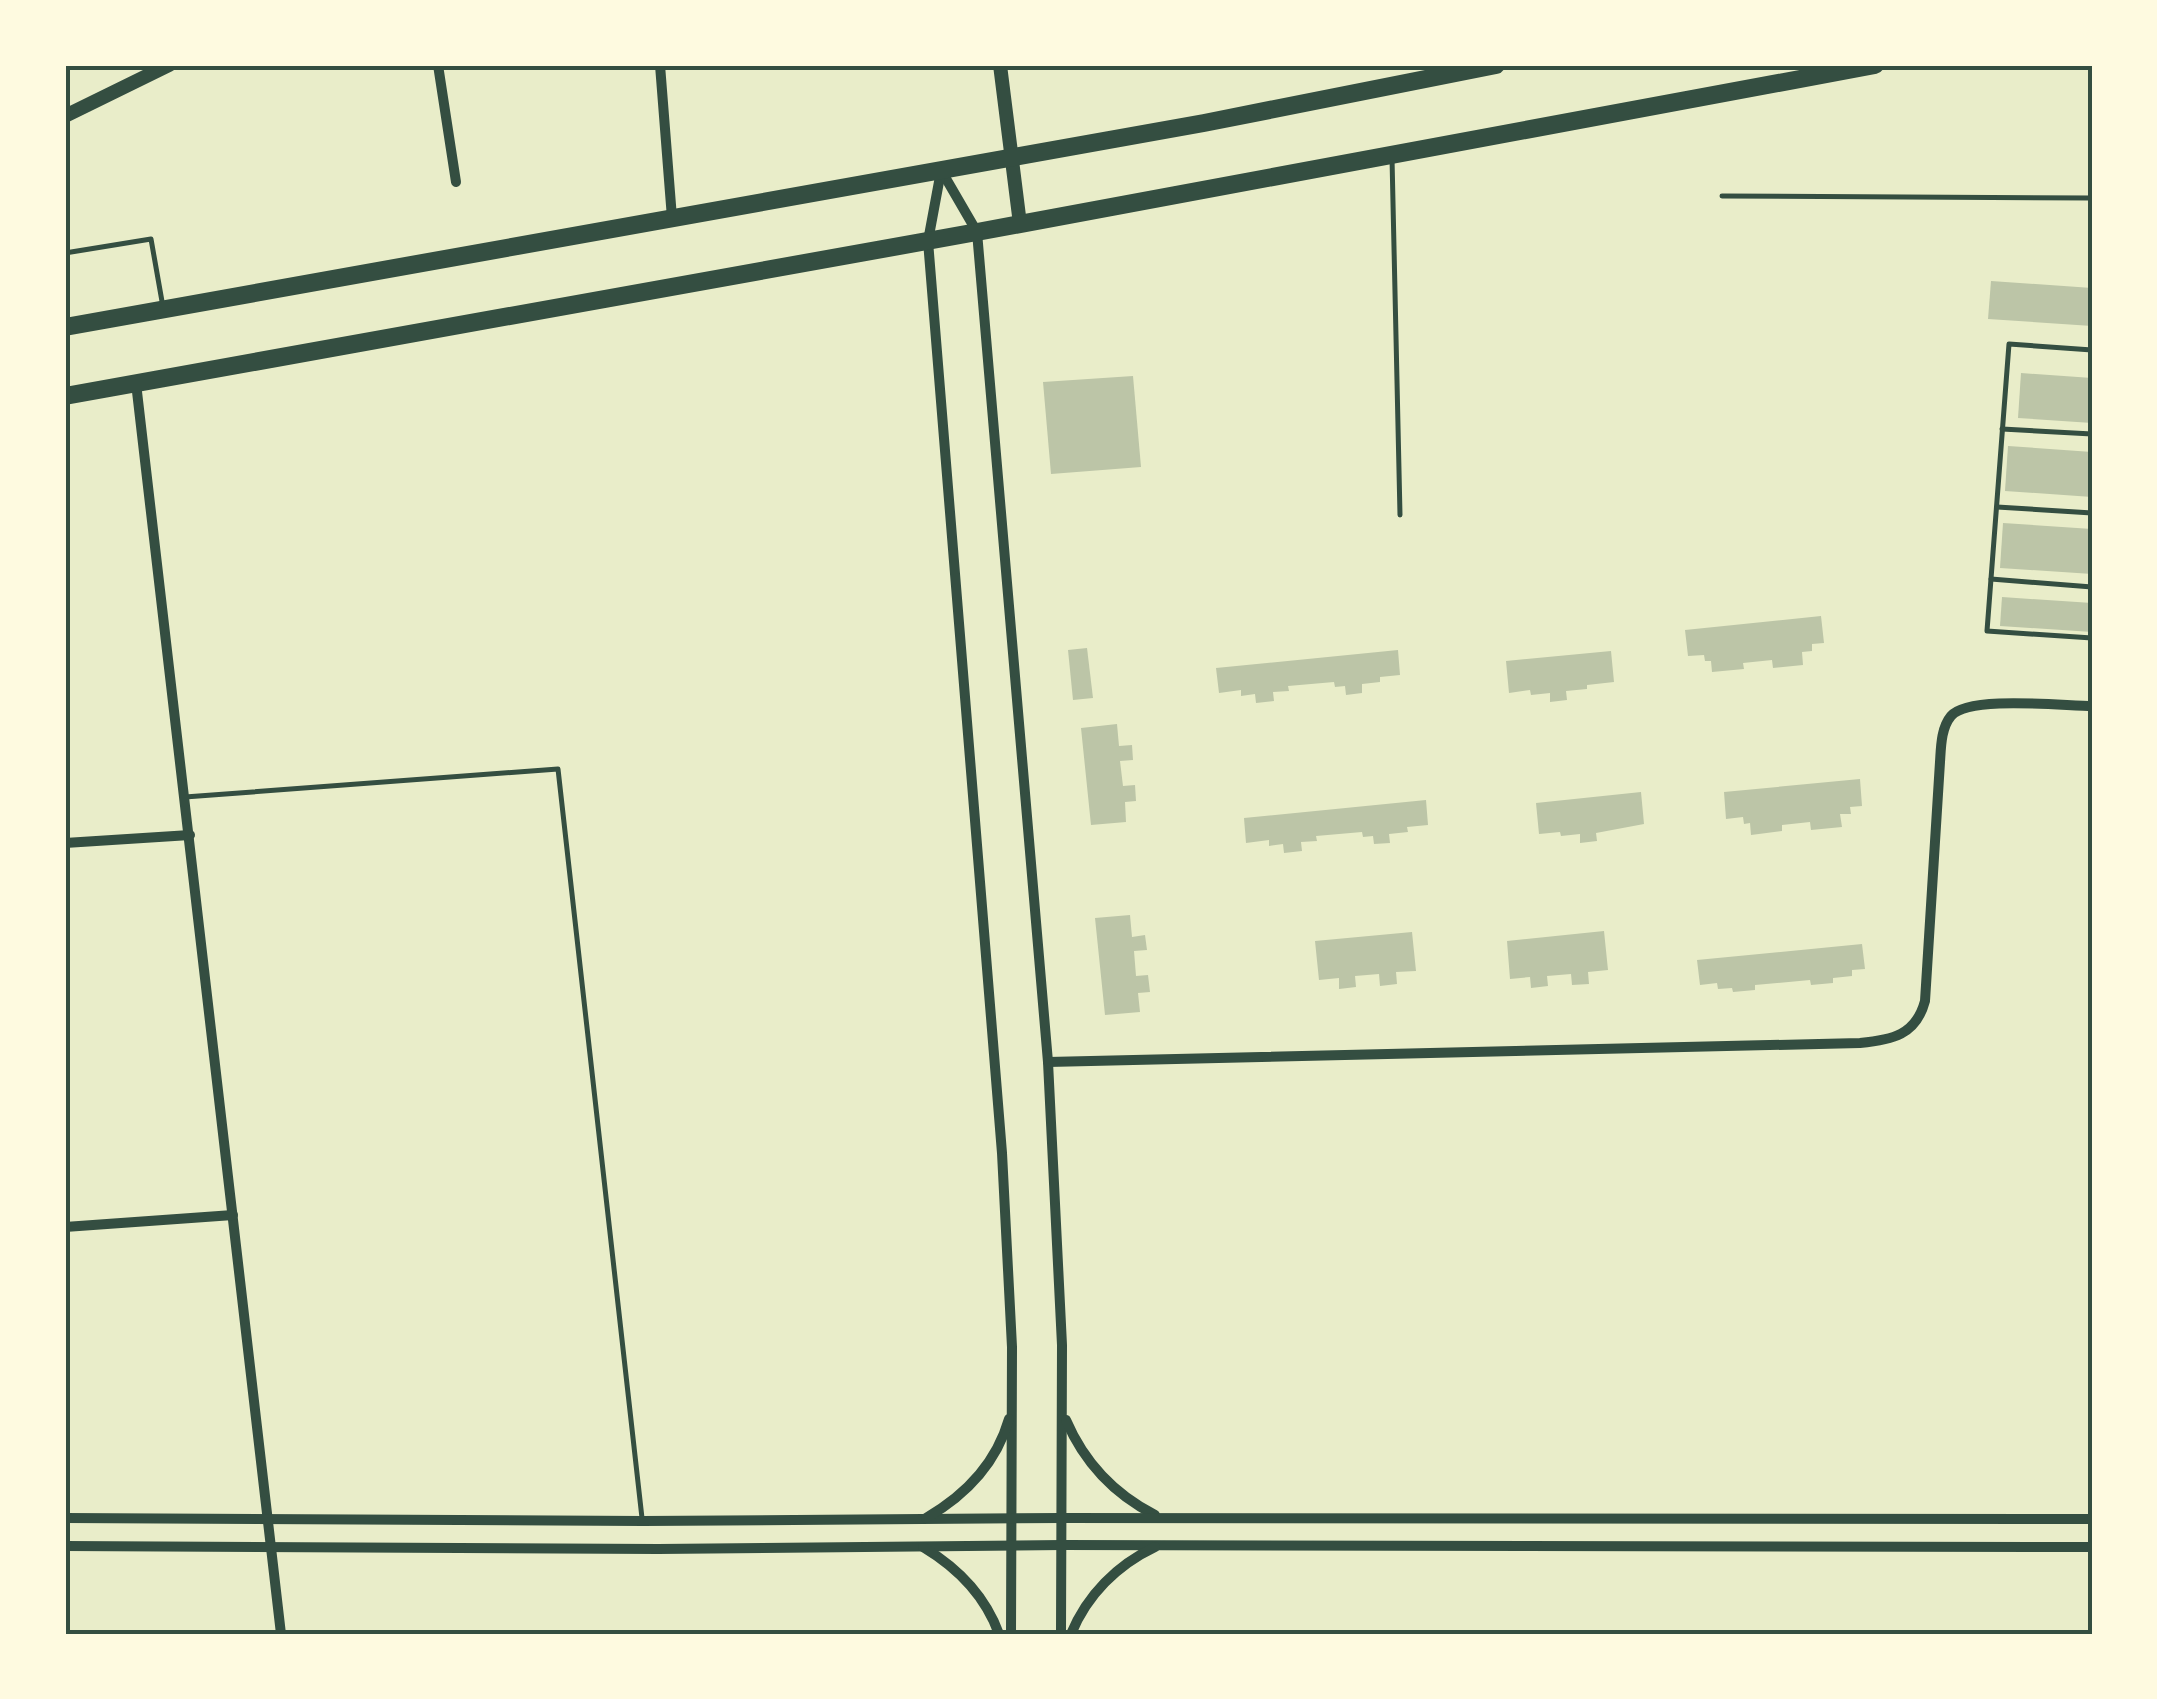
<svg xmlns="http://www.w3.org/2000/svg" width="2157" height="1699" font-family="'Varela Round',sans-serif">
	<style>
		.building { fill: #bcc5a7 }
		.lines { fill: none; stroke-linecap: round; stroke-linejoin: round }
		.service { stroke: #344e41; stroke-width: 5 }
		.minor { stroke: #344e41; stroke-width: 10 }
		.tertiary { stroke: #344e41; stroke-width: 14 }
		.trunk { stroke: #344e41; stroke-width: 18 }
		.neatline { fill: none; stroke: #344e41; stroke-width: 4 }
	</style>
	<rect width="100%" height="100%" fill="#e9edc9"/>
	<g class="building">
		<path d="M1991,281L2092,288V326L1988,319Z"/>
		<path d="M2021,373L2092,378V423L2018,418Z"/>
		<path d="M1133,376L1141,467L1051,474L1043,382Z"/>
		<path d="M2008,446L2092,452V497L2005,491Z"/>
		<path d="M2003,523L2092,529V574L2000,568Z"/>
		<path d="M2002,597L2092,603V632L2000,626Z"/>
		<path d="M1821,616L1824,643L1812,644V651L1802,652L1803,665L1773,668L1772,660L1743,663L1744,669L1712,672L1711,661H1705L1704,655L1688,656L1685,630Z"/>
		<path d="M1087,648L1093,698L1073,700L1068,650Z"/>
		<path d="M1398,650L1400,675L1380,677V682L1362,684V693L1346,695L1345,686L1335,687L1334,682L1288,686L1289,691L1273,692L1274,701L1256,703L1255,694L1241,696V690L1219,693L1216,668Z"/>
		<path d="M1611,651L1614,682L1587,685V689L1566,691L1567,700L1550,702V693L1531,695L1530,690L1509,693L1506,661Z"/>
		<path d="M1117,724L1119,746L1132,745L1133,760L1120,761L1123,786L1135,785L1136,801L1125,802L1126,822L1091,825L1081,728Z"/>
		<path d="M1860,779L1862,806L1850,807L1851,814H1840L1842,827L1811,830L1810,822L1782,825V831L1751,835L1750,823L1744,824L1743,817L1726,819L1724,792Z"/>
		<path d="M1641,792L1644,824L1596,833L1597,841L1580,843V834L1561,836L1560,832L1539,834L1536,803Z"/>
		<path d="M1426,800L1428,825L1407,827L1408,832L1389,834L1390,843L1374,844L1373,836L1363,837L1362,832L1316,836L1317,841L1301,842L1302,851L1284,853L1283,844L1269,846V840L1246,843L1244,818Z"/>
		<path d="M1130,915L1132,937L1145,935L1147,950L1134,951L1136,976L1148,975L1150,992L1138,993L1140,1012L1105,1015L1095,918Z"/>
		<path d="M1604,931L1608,970L1588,972L1589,984L1572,985L1571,974L1547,976L1548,986L1531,988L1530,977L1510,979L1507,941Z"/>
		<path d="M1412,932L1416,971L1396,972L1397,984L1380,986L1379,974L1355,976L1356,987L1339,989V978L1319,980L1315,941Z"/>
		<path d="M1862,944L1865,969L1852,970V976L1833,978V983L1811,985L1810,980L1755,985V990L1733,992L1732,988L1718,989L1717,983L1700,985L1697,960Z"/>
	</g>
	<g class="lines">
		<g class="service">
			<path d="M1392,158L1400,515"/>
			<path d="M1722,196L2092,198"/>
			<path d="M65,253L151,239L163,307"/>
			<path d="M2092,350L2009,344L1987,631L2092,638"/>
			<path d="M2002,429L2092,434"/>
			<path d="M1997,507L2092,513"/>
			<path d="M1991,579L2092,587"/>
			<path d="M185,797L558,769L642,1518"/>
		</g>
		<g class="minor">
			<path d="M438,65L456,182"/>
			<path d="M660,65L672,218"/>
			<path d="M941,170L977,232L1048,1062L1062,1345L1061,1634"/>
			<path d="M941,171L928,241L1002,1153L1012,1347L1011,1634"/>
			<path d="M136,383L281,1634"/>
			<path d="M65,843L190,835"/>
			<path d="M1048,1062L1860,1043C1892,1040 1916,1035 1925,1001L1940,762C1941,747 1941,728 1951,716C1968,695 2064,706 2092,706"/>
			<path d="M65,1227L233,1215"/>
			<path d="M1066,1420C1084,1462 1114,1494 1155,1515"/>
			<path d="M65,1518L643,1521L1062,1518L2092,1519"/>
			<path d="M926,1518C966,1495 996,1464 1009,1419"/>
			<path d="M65,1546L658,1549L1063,1545L2092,1547"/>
			<path d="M923,1547C958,1568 985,1595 999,1634"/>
			<path d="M1071,1634C1087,1595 1117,1565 1155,1547"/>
		</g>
		<g class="tertiary">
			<path d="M1000,65L1020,224"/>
			<path d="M65,116L169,65"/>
		</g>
		<g class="trunk">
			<path d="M65,327L1204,123L1496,65"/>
			<path d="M65,396L977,232L1875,65"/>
		</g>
	</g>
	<rect width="2157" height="1699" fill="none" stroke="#fefae0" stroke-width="135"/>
	<rect x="68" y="68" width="2022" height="1564" class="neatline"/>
</svg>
